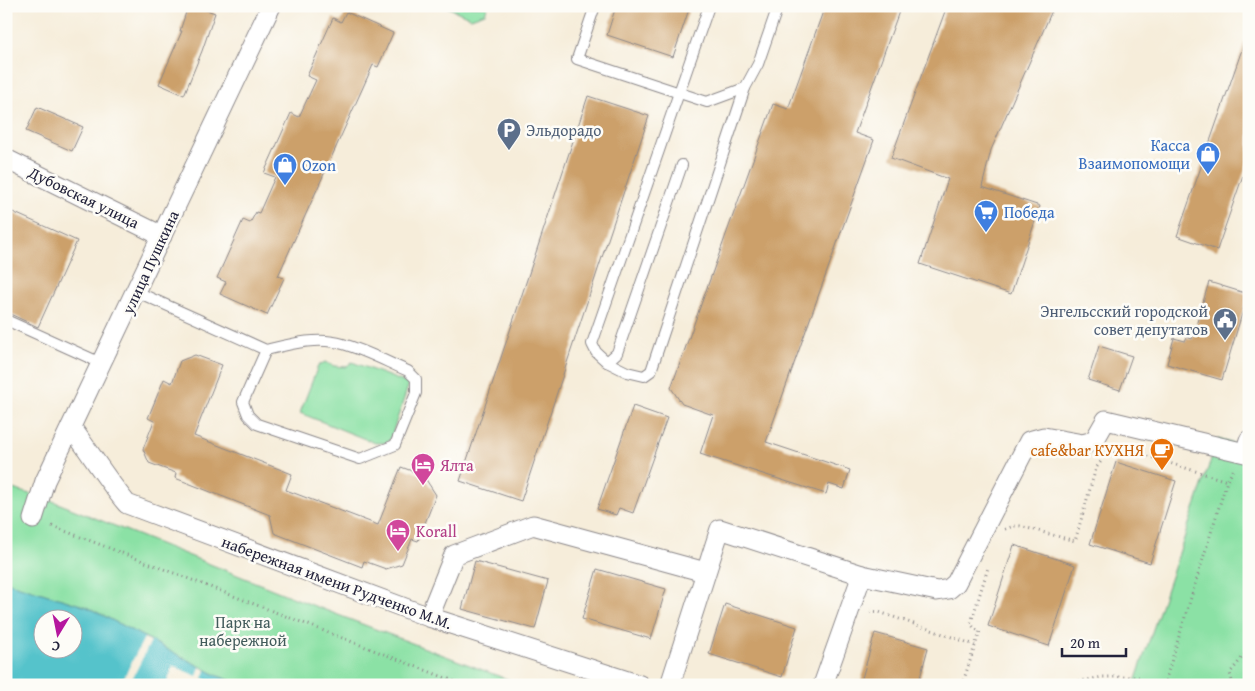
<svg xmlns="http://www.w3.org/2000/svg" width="1255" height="691" font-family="'Gentium Book Plus',serif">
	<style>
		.green { fill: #8be1a5; stroke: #568270 }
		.water { fill: #55c3cb; stroke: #3c7283; fill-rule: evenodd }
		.pier { fill: #f6edda }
		.building { fill: #cca06a }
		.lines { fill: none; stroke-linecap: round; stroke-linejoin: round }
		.lane-casing { stroke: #8c888a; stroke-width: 12 }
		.street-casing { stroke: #8c888a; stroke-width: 21 }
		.path { stroke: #8c888a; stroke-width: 3; stroke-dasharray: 1 4; stroke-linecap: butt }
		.lane { stroke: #fff; stroke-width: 10 }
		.street { stroke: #fff; stroke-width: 19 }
		.labels { text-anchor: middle; stroke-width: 5; stroke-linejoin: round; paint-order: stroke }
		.service-label { font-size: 16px; fill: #4e5e75; stroke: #fdfcf7; text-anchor: start }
		.shop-label { font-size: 16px; fill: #366cbe; stroke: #fdfcf7; text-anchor: start }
		.street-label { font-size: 16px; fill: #22223b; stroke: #fdfcf7 }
		.food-label { font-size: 16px; fill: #c56008; stroke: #fdfcf7; text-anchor: end }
		.hotel-label { font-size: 16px; fill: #b23c85; stroke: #fdfcf7; text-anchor: start }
		.park-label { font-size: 16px; fill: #425b5b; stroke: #fdfcf7 }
	</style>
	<rect width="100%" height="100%" fill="#fdfcf7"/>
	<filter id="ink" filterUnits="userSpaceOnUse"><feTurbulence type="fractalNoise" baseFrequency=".02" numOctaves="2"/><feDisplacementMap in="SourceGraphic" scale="10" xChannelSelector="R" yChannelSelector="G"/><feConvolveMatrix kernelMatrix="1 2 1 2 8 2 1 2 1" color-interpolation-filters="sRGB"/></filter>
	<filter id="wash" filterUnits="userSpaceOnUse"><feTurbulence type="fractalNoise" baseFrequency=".0096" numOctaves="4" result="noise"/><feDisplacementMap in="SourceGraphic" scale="20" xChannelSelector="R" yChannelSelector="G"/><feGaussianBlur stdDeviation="1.12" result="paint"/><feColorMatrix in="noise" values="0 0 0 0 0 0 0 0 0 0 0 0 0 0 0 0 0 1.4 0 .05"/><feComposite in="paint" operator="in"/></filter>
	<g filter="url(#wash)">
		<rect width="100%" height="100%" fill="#f6edda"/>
		<g class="green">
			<path d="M445,6H488L485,13L471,18Z"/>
			<path d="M325,362L334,366L346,367L352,362L409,384L390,440L386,443H375L300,413L318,366Z"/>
			<path d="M1218,439L1249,448V685H1134Z"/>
			<path d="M6,487L50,500L312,605L522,685H242L218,676L87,607L6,582Z"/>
		</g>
		<path class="water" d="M6,582L87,607L218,676L242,685H6ZM42,618H72V648H42Z"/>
		<g class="pier">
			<path d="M144,638L151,641L129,685H120Z"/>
			<path d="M173,666L197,676L200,667L206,670L203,678L207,680L204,685H166Z"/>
		</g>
		<g id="blocks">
			<g class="building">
				<path d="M188,6H195L215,13L202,51L184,95L159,84L182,31H180Z"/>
				<path d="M616,6H690L673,57L607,35Z"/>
				<path d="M825,6H901L855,133L874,140L766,442L850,470L844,489L829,484L826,494L700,454L713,415L682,404L671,388L773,104L788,109Z"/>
				<path d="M947,6H1054L991,150L982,187L1040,206L1011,294L920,264L948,179L891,158Z"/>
				<path d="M346,12L393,33L378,67L373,65L278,276L284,278L267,315L220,294L226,282L217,278L243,220L250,223L256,212L259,213L275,177L264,173L291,113L299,117L316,80L307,76L333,18L341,22Z"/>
				<path d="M1246,38H1249V158L1217,250L1177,236Z"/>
				<path d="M588,96L649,116L521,501L460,481Z"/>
				<path d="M37,107L83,127L72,151L26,131Z"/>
				<path d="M6,209L77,241L38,327L6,312Z"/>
				<path d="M1209,282L1248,294L1222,380L1167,364L1174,338L1185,341L1187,337L1192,339Z"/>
				<path d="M1099,346L1132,356L1120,390L1088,380Z"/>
				<path d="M195,355L222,365L194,436L292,474L286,490L378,525L401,467L423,475L436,495L418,541L412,539L402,564L386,569L364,561L362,567L274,533L270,515L175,478L176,473L149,463L143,449L154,421L148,418L164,379L172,383L180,361Z"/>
				<path d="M633,406L667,418L633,513L619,508L616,515L597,509Z"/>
				<path d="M1116,462L1176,481L1150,563L1090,544Z"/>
				<path d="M1014,545L1075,565L1049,646L988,626Z"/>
				<path d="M475,561L548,581L535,629L462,609Z"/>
				<path d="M597,569L666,589L651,639L582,619Z"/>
				<path d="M725,604L797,627L782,677L709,654Z"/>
				<path d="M875,633L928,648L918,685H860Z"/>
			</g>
		</g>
	</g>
	<g filter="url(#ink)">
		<use href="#blocks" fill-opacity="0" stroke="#8c888a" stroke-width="1"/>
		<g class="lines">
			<defs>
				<g id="lane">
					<path d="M595,6L577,59L707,102L745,88L758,64L778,6"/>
					<path d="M682,165L617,353L607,362L596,352L592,344L709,6"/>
					<path d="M135,291L266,350L243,402L248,415L257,424L360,459L395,445L416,393V379L408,371C387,362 365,350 343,344C318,336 290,344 266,350"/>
					<path d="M6,320L101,363"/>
					<path d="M607,362L627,372L644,376L651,371L745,88"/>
				</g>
				<g id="street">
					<path d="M6,159L162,236"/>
					<path d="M71,427C90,452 106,479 127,504L429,617L640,685"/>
					<path d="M33,519L45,481L271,6"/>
					<path d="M429,617L454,555L533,525L705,572"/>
					<path d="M670,685L720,529L862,575"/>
					<path d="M823,685L862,575L937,591L949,589L956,583L1029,441L1044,437L1083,444L1094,441L1106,420L1245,453L1249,440"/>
				</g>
			</defs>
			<use href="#lane" class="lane-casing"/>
			<use href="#street" class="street-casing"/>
			<g class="path">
				<path d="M1109,455L1116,451L1144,455L1227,481"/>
				<path d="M6,510L15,513"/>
				<path d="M52,526L464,685"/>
				<path d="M1005,529L1014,526H1020L1075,541L1096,468L1102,460"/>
				<path d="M870,611L879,612L975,645"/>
				<path d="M962,685L980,631L975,629L971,624L972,619L988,568"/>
				<path d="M1059,685L1103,677H1139"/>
				<path d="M1164,685L1227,481L1234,469"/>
				<path d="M1233,685L1230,673L1249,649"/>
			</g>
			<use href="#lane" class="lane"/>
			<use href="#street" class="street"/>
		</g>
	</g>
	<defs>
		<symbol id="parking-pin" viewBox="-11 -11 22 30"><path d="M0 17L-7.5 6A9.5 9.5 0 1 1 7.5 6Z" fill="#5c6f8a" stroke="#fdfcf7"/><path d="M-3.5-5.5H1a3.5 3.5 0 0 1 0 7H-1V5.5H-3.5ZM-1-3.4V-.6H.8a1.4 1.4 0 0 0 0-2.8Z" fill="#fff"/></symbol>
		<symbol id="shop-pin" viewBox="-11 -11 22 30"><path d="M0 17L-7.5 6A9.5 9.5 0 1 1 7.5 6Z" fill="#3f7fe0" stroke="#fdfcf7"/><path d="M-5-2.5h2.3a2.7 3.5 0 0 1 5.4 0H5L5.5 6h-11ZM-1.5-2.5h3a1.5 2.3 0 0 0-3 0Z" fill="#fff"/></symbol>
		<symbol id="supermarket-pin" viewBox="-11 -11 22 30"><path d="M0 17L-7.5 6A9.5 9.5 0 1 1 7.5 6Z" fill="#3f7fe0" stroke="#fdfcf7"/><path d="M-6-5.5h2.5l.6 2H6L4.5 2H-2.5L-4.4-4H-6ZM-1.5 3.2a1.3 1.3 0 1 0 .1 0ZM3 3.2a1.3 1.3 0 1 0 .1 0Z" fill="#fff"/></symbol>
		<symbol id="civic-pin" viewBox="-11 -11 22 30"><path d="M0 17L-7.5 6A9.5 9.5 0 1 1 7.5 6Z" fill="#5c6f8a" stroke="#fdfcf7"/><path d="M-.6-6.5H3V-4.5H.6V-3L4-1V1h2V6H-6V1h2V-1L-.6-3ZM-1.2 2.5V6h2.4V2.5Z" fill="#fff"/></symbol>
		<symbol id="cafe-pin" viewBox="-11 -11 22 30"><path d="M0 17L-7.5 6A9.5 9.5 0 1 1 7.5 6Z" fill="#e8710a" stroke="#fdfcf7"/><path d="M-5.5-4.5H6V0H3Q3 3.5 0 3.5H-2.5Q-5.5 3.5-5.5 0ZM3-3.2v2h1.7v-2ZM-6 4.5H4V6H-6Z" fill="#fff"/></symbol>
		<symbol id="hotel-pin" viewBox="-11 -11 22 30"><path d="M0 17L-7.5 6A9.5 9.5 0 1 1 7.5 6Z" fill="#d1479c" stroke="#fdfcf7"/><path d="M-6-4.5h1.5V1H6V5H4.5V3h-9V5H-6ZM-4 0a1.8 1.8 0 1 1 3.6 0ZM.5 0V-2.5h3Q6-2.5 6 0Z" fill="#fff"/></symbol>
	</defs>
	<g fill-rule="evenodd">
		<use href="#parking-pin" x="495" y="116" width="28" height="38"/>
		<use href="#shop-pin" x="1194" y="140" width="28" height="38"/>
		<use href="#shop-pin" x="271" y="151" width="28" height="38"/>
		<use href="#supermarket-pin" x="972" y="198" width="28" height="38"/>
		<use href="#civic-pin" x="1211" y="306" width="28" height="38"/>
		<use href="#cafe-pin" x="1148" y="436" width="28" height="38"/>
		<use href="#hotel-pin" x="409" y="451" width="28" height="38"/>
		<use href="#hotel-pin" x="384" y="517" width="28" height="38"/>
	</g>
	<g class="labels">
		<g class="service-label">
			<text x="526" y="136">Эльдорадо</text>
			<text x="1208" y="317" text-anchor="end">Энгельсский городской<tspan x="1208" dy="18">совет депутатов</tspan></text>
		</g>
		<g class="shop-label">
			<text x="1190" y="151" text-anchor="end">Касса<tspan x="1190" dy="18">Взаимопомощи</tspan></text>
			<text x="302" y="171">Ozon</text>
			<text x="1004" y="218">Победа</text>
		</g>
		<g class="street-label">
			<text transform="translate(84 197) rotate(26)" y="6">Дубовская улица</text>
			<text transform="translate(150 262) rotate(-65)" y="6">улица Пушкина</text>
			<text transform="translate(337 582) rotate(20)" y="6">набережная имени Рудченко М.М.</text>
		</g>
		<g class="food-label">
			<text x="1144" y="456">cafe&amp;bar КУХНЯ</text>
		</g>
		<g class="hotel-label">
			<text x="440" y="471">Ялта</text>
			<text x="416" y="537">Korall</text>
		</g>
		<g class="park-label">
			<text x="243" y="628">Парк на<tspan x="243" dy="18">набережной</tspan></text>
		</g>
	</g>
	<rect width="1255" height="691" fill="none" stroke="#fdfcf7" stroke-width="25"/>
	<g transform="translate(58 634) rotate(190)"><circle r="24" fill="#fdfcf7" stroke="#a5a5ac"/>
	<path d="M0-4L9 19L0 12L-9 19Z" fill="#b5179e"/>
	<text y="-8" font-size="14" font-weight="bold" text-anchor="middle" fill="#22223b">С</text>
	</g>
	<path d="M1062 648v8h64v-8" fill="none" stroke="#22223b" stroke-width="2.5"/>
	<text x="1070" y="648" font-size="15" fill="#22223b" stroke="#fdfcf7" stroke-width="4" paint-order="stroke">20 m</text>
</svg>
